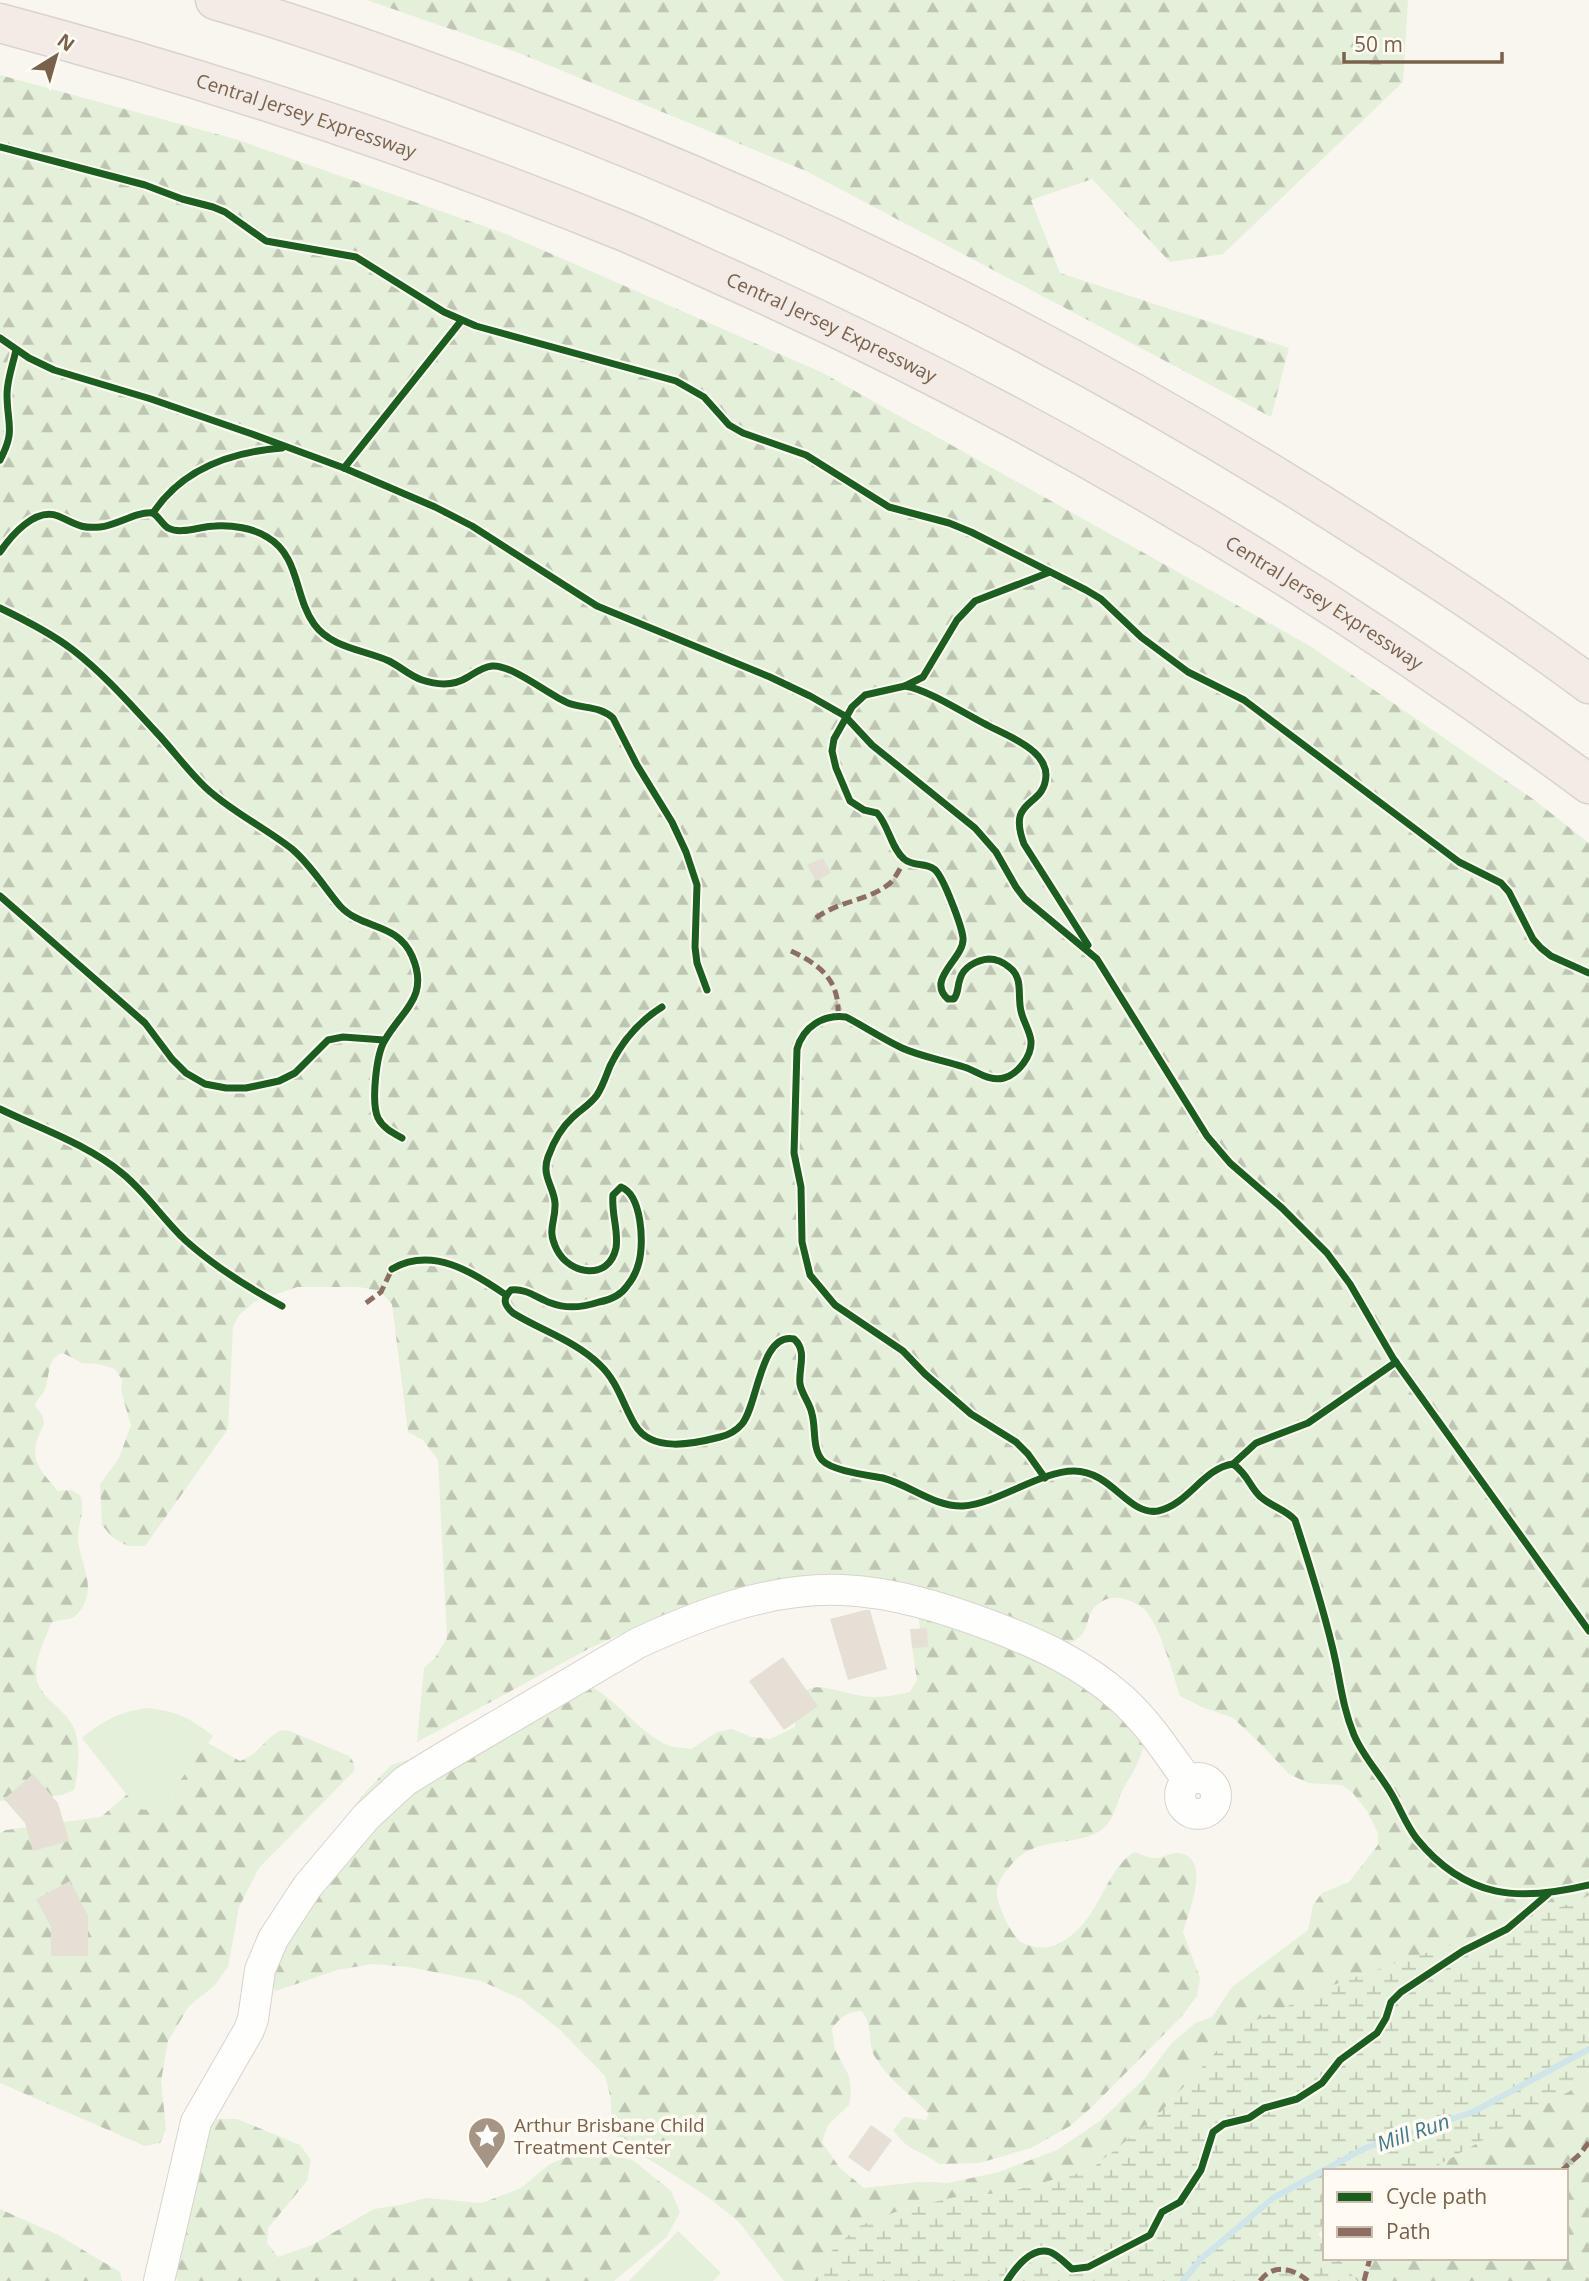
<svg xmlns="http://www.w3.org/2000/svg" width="1589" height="2281" font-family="'Open Sans',sans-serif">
<defs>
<pattern id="forest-firs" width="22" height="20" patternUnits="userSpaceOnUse" patternTransform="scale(1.75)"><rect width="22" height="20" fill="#e4f0da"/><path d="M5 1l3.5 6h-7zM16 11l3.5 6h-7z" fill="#bec6b3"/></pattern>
<pattern id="wetland-marsh" width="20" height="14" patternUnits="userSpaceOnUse" patternTransform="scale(1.75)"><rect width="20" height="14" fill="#e4f0da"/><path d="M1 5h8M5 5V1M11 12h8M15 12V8" fill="none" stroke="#bec6b3"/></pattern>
</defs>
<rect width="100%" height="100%" fill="#f9f6ef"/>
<!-- forest -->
<g fill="url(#forest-firs)">
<polygon points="367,0 1408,0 1403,82 1223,254 1170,262 1092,179 1031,200 1060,273 1289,348 1271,417 806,171 519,53"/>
<path d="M0,75L235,139L506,234L821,372L1310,646L1533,799L1589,843V1895L1583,1899L1341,1982L1237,2029L1158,2115L1090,2170L1009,2192L951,2198L904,2209L859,2226L827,2255L818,2281H784L739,2222L708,2197L628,2146L617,2136L611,2125V2099L605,2076L559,2029L521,1999L481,1981L408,1967L373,1964L337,1970L276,1991L264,1980L332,1838L361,1797L391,1765L462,1744L592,1687C618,1702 636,1728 663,1743C670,1748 682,1747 691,1749L717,1732L732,1729L751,1737L770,1739L795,1727C795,1663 834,1695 871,1697C885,1697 897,1695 910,1692L917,1680L912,1646L920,1629L918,1613L1068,1661L1146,1741C1143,1749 1140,1758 1136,1766C1133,1774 1127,1781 1123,1789C1116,1802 1116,1816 1105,1827C1085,1846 1043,1837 1020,1856C1012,1863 998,1879 997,1891C995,1902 1012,1936 1021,1942C1032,1948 1045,1950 1057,1944C1101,1924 1102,1872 1134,1852C1141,1854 1150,1859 1156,1858C1164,1858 1170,1852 1178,1853C1213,1856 1188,1914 1183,1932L1200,1978L1197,1996L1182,2016L1093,2106L1070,2126L1031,2148L979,2163L939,2164C920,2149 908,2152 893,2130L904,2117L926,2120L929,2114C911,2095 889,2080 875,2057C866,2043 875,2026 861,2011C847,2012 840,2017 832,2029L835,2050L849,2076L851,2093L849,2105L828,2125L822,2142L839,2167L864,2188L918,2182L948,2183L999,2172L1057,2150L1100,2121L1145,2078L1171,2044L1195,2023L1212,2017L1232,1987L1308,1930L1313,1905L1322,1893L1349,1882L1378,1845V1833L1367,1811L1352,1792L1342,1785L1308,1783L1289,1774L1260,1743L1233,1718L1202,1707L1180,1696C1173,1674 1161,1630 1148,1614C1142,1605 1130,1600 1120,1598C1112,1597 1106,1598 1099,1603C1081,1617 1095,1633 1068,1644L924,1595L724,1598L648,1622L590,1648L417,1742L424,1668L435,1658L447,1638L438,1460L423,1440L408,1432L392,1304L380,1291L359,1287H297L254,1302L239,1315L233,1327L228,1429L145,1546H128L113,1538L102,1525L100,1484L119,1458L131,1425L121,1391L122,1380L115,1369L98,1364L82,1363L63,1353C45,1358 51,1378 44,1392C40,1397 37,1398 35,1406L42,1415L44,1424C27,1456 36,1466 58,1491L71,1490L80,1495C86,1512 78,1521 78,1538C79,1562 96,1582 83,1606C81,1610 77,1616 72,1618C66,1620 60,1619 51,1623C46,1639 35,1657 36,1674C36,1694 60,1706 70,1721C82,1738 79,1771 74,1790L62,1795L0,1801Z"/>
<path d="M281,1730L289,1731L349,1756L354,1763V1771L259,1868L239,1907L228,1967L214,1986L189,2006L168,2041L161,2081L166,2129L160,2143L145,2146L0,2083V1833L6,1830L101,1817L184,1745L206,1742L240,1761C257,1756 265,1738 281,1730Z"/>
<polygon points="1589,2080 1589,2281 1357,2281 1338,2258 1566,2258 1566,2171 1428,2171"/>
<polygon points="217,2119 237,2119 300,2145 311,2160 307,2181 268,2228 267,2243 278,2257 312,2245 374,2209 400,2205 426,2198 482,2203 521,2188 550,2164 577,2153 606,2153 634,2161 671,2191 680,2212 666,2238 614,2281 178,2281 161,2259 196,2142"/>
<polygon points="0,2209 58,2235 120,2272 122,2281 0,2281"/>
</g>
<!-- wetland -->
<polygon fill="url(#wetland-marsh)" points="1589,1895 1589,2080 1428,2171 1325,2171 1325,2229 1318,2234 1325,2242 1325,2258 1338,2258 1357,2281 818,2281 827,2255 859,2226 904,2209 951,2198 1009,2192 1090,2170 1158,2115 1237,2029 1341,1982 1583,1899"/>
<!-- garden -->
<g fill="#e4f0da">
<path d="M146,1708C177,1711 188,1717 213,1736L158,1811L138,1809L82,1738C104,1720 117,1713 146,1708Z"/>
<polygon points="678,2231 721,2273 713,2281 629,2281"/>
</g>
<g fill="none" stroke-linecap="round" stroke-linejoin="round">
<!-- stream -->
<polyline stroke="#d0e5ea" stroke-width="6" points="1183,2281 1202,2258 1273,2198 1365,2148 1473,2112 1589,2049"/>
</g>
<!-- building -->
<g fill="#e6dfd6">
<polygon points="823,858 831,873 816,881 807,865"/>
<polygon points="865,1610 870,1610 887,1669 848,1680 830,1619"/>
<polygon points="927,1628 928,1647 912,1648 910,1629"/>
<polygon points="783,1657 818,1706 784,1730 749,1681"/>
<polygon points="33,1774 58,1803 69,1841 33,1851 25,1823 4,1799"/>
<polygon points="70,1881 88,1916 88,1956 51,1956 51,1927 36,1899"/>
<polygon points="871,2125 892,2140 869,2172 848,2157"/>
</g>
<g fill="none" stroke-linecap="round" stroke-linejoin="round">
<defs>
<g id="minor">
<circle cx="1198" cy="1796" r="18"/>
<path d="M159,2281L196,2122L249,2030L253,2019L260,1970L273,1939L307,1887L366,1817L405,1781L444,1757L638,1643C701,1614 771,1587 842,1590C893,1592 944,1608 992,1626C1039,1644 1083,1664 1121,1698C1148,1722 1167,1752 1188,1781"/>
</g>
<g id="highway">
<path d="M215,0C307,27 396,59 486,93C796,207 1093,357 1371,536C1445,583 1519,632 1589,684"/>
<path id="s1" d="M0,23C213,80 421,149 625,232C663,248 701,266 739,283C1040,418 1324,588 1589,784"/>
</g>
</defs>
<!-- minor casing -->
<use href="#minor" stroke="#d9d3cd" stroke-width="32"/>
<!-- highway casing -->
<use href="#highway" stroke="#dad3cb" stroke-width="41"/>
<!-- minor -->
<use href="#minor" stroke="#fefefd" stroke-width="30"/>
<!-- highway -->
<use href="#highway" stroke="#f2ebe6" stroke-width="38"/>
<!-- quiet -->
<g stroke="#8d6e63" stroke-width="5" stroke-dasharray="10 5" stroke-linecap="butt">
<path d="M816,918C838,901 868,901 889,884C896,878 900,868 905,860"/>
<path d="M791,951C821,965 840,981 838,1016"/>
<polyline points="366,1303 381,1292 392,1269 396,1267"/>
<polyline points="1561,2171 1580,2154 1589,2142"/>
<path d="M1260,2281C1273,2263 1293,2268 1308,2281"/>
<polyline points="1364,2281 1370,2258"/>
</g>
<defs>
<g id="cycleway">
<polyline points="0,147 145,185 182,199 213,207 225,212 266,241 356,257 444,312 476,326 676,381 704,397 729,425 743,433 806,455 889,507 949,523 971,532 1086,590 1101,599 1141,637 1188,672 1244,700 1459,862 1501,883 1509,892 1533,939 1541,948 1551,956 1589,973"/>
<polyline points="0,338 29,358 54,370 151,399 252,434 344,468 435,507 472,526 597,606 770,677 810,696 845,716 872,745 975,828 996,852 1016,887 1025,899 1097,959 1207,1136 1230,1163 1282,1208 1327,1253 1350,1284 1393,1358 1589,1631"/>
<path d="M282,448C231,452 182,469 153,513C159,517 162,524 168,528C181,535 201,526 215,526C232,525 253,528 267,537C300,556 294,596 314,624C331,648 365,650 389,661C401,667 410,676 422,680C437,685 454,686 468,677C476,672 483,667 492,666C511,664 549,695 568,703C584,709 600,706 613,718L637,765L672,822L686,852L697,885L695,947L697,963L707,990"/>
<path d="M0,460C16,430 7,425 7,394C7,380 13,364 16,350"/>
<polyline points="344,468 461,321"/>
<path d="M0,552C11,536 35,507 58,516C75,523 79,529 100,527C118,525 136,511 153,513"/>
<path d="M0,608C25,620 51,633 73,650C104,674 130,704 156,732C173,750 188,771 206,788C232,812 264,827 292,849C311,865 324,887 340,906C362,930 397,922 412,956C430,997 402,1010 385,1040C376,1054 371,1103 378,1118C383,1128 393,1133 402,1138"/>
<path d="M905,686C929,690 965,714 987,725C1002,733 1021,740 1034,752C1040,757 1046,766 1046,775C1045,809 1006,796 1024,844L1088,945"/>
<polyline points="0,896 145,1023 172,1059 186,1073 205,1084 226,1088 246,1088 279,1081 295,1073 328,1040 343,1037 384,1040"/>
<path d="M662,1007C638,1022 622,1041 610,1066C606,1076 603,1086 597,1095C590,1105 581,1109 573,1117C562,1127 553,1143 548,1157C541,1176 554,1187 555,1203C556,1223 546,1228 557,1250C570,1275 609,1281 616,1248C619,1232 611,1213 613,1195L621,1187C642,1195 644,1243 639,1262C637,1270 633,1279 627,1286C621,1295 610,1300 599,1302C584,1307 566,1309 551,1303C537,1298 526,1288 511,1290C502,1299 504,1305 513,1313C542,1331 576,1341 600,1365C618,1382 623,1405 635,1425C652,1453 693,1444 720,1437C729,1435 736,1431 742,1424C758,1405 760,1332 794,1339C808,1351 798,1369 800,1384C802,1395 810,1403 812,1414C816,1428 812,1448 822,1460C832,1471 867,1475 883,1478C910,1485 934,1507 963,1506C997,1504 1040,1471 1074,1471C1112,1471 1128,1516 1158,1511C1188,1505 1203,1468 1233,1464C1249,1475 1251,1490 1262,1498C1273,1507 1286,1510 1295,1520C1310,1566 1326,1616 1336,1663C1341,1688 1344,1711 1354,1735C1363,1756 1379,1773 1391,1793C1400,1808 1406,1825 1417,1839C1466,1899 1519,1902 1589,1885"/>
<path d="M0,1109C41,1129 87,1144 123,1174C146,1193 163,1219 185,1240C215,1267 247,1287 282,1306"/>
<path d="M392,1269C432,1246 473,1272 506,1295"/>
<polyline points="1233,1464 1256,1443 1308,1423 1396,1362"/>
<path d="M1045,1478L1028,1454L1016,1442L971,1414L925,1374L903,1351L835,1305L810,1275L802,1242L801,1187L794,1153L797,1049C803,1027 823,1014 846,1017C865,1027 883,1039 902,1048C922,1057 943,1060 964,1067C977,1071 989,1082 1004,1078C1018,1074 1032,1056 1031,1041C1030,1031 1023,1021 1021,1011C1017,995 1024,978 1009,967C1003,962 996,959 989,959C977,960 963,967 960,979C957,987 959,992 954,999H948C925,979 965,958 963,938C962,927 943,875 934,869C925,862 913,867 904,859C891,848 889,826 877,813L864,810L850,801L836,768L832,751L834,739L852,707L865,695L905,686L923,677L957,620L975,601L1050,572"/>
<path d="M1007,2281C1015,2268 1032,2246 1050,2252C1058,2255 1066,2264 1072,2269L1088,2267L1150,2235L1162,2212L1180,2202L1201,2170L1213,2132L1224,2124L1249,2118L1264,2108L1297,2099L1322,2083L1340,2060L1377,2033L1386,2018L1391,2002L1401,1992L1463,1951L1507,1929L1548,1894"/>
</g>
</defs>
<!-- cycleway casing -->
<use href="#cycleway" stroke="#fffbf2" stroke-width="11"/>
<!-- cycleway -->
<use href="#cycleway" stroke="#1b5e20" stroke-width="7"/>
</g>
<!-- icons -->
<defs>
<symbol id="sight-pin" viewBox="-11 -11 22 30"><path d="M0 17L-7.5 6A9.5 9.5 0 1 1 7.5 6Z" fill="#a69585" stroke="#fffbf2"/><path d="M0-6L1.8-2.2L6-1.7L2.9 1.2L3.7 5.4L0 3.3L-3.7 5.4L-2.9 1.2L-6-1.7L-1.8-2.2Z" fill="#fff"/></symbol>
</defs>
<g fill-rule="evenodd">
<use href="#sight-pin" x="465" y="2114" width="44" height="60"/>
</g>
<g text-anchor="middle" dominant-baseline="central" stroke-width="7" stroke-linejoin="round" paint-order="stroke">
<!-- street labels -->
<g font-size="19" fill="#7a614c" stroke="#fffbf2">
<text stroke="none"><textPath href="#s1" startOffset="320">Central Jersey Expressway</textPath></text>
<text stroke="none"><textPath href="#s1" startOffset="887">Central Jersey Expressway</textPath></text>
<text stroke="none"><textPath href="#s1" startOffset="1452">Central Jersey Expressway</textPath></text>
</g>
<!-- poi labels -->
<g font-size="19" fill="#7a614c" stroke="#fffbf2" text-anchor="start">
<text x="514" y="2125">Arthur Brisbane Child<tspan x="514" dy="22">Treatment Center</tspan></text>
</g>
<!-- water labels -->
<g font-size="21" font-style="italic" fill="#447a8e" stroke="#fffbf2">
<text transform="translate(1413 2132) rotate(-19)">Mill Run</text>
</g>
</g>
<!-- legend -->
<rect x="1323" y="2169" width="245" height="91" fill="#fffbf2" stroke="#cabdb0" stroke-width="2"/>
<rect x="1337" y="2192" width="35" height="10" fill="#1b5e20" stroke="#cabdb0" stroke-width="2"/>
<text x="1386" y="2204" font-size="21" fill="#7a614c">Cycle path</text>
<rect x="1337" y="2227" width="35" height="10" fill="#8d6e63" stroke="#cabdb0" stroke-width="2"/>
<text x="1386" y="2239" font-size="21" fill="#7a614c">Path</text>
<!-- north arrow -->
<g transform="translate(56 56) rotate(37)" stroke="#fffbf2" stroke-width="5" paint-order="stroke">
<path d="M0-5L12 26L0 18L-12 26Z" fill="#7a614c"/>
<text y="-10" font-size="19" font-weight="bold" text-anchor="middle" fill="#7a614c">N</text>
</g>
<!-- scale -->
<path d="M1344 52v10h158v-10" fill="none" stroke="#7a614c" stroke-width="3.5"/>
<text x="1354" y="52" font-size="21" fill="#7a614c" stroke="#fffbf2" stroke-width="5" paint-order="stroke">50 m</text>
</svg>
